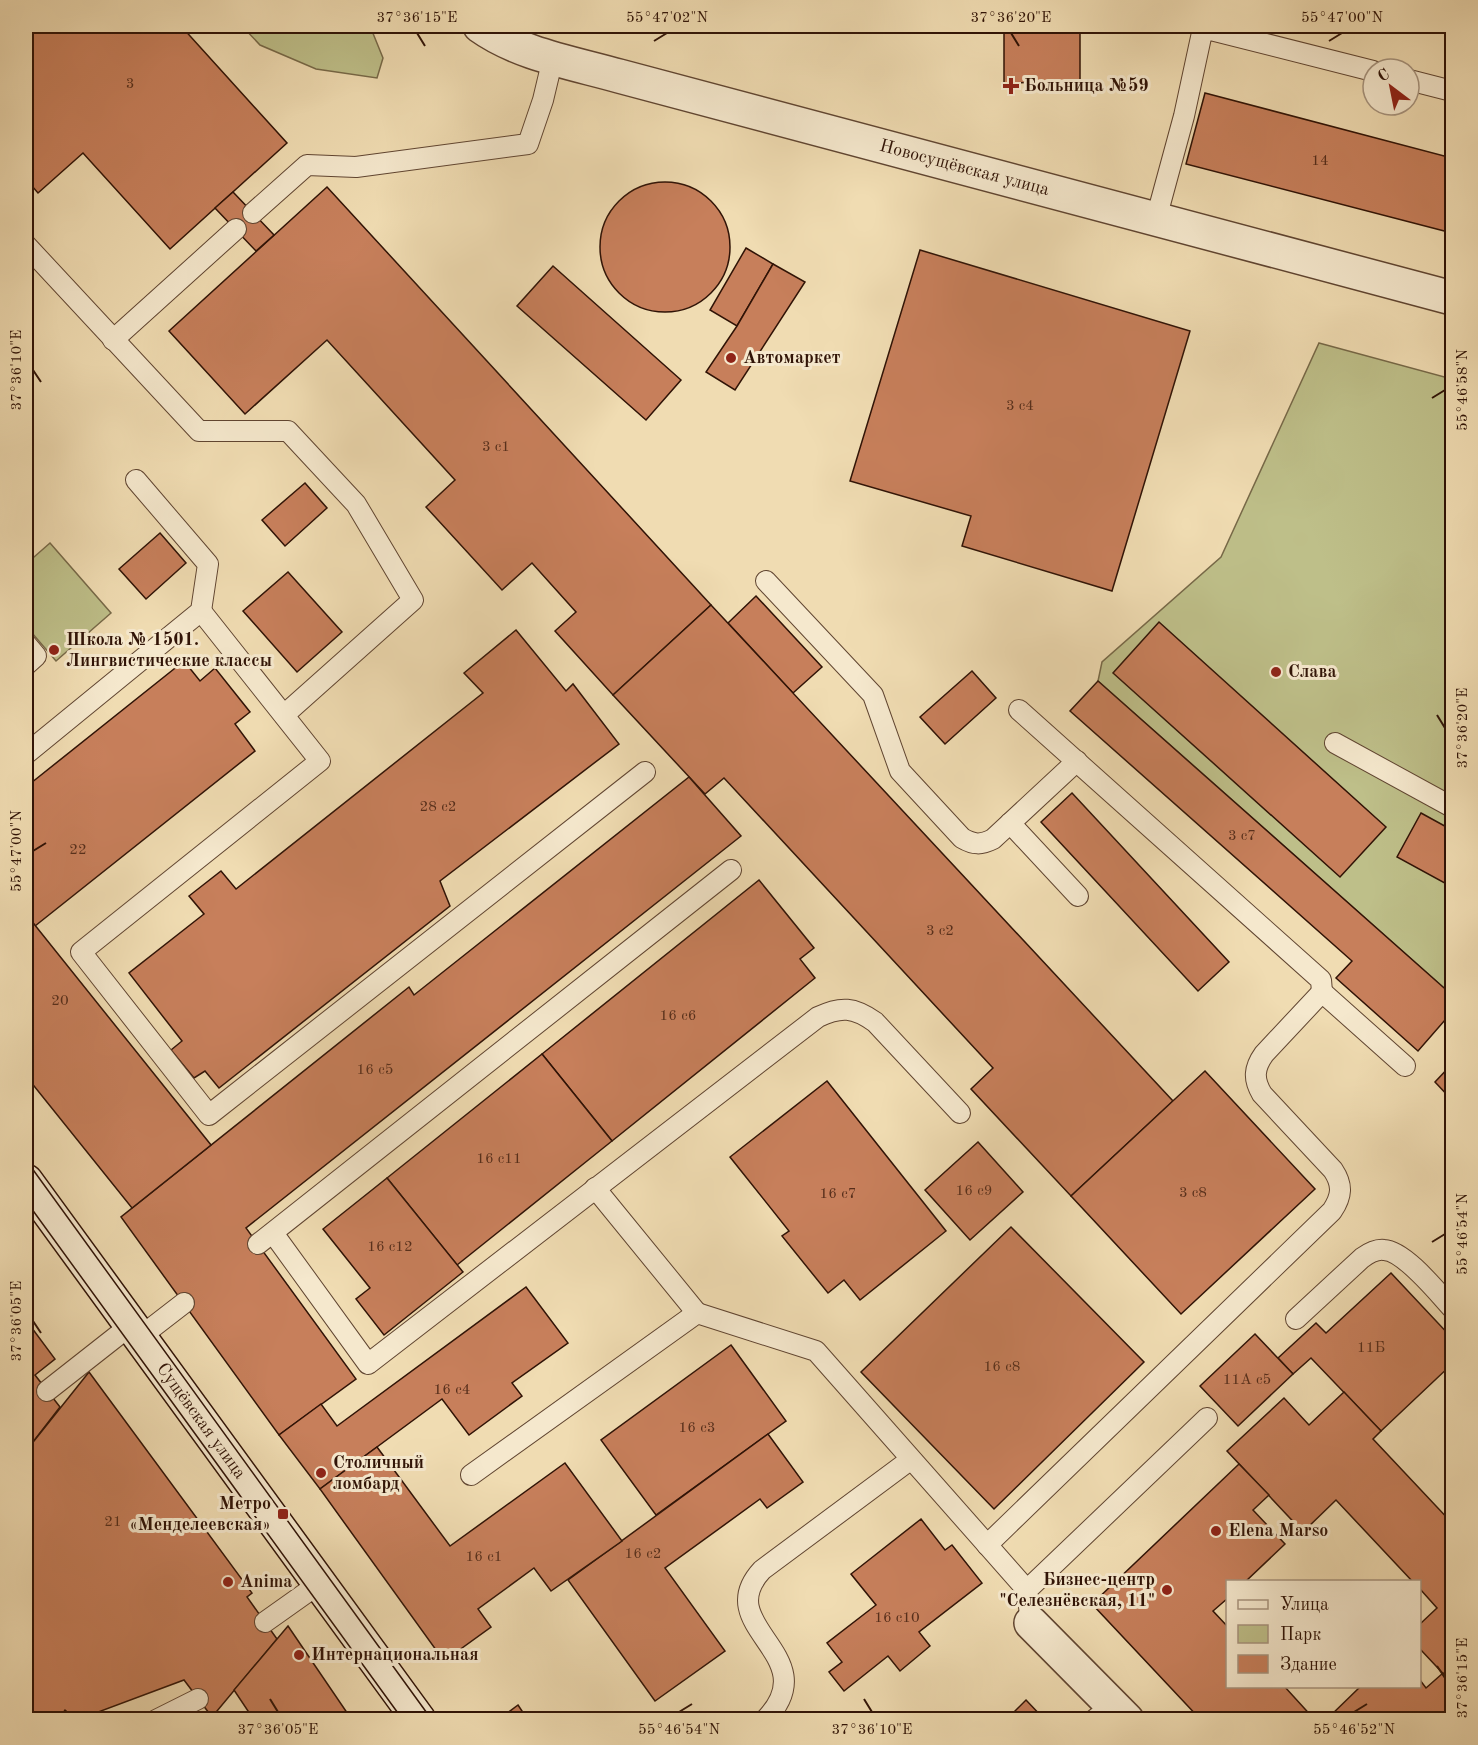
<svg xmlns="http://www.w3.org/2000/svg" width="1478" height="1745" font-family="'Old Standard TT',serif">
<rect width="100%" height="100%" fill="#f0dcb2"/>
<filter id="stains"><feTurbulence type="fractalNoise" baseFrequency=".00333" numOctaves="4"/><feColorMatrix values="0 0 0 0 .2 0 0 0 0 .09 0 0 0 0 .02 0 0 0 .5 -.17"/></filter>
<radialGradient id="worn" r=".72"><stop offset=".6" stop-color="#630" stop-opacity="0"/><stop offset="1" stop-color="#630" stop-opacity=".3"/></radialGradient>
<!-- green -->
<g fill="#bebf89" stroke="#776948" stroke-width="1.5">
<polygon points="242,26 370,26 383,58 377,78 316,69 260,45"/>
<polygon points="1319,343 1452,379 1452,995 1098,681 1102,662 1221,557"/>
<polygon points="50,543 111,613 56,661 26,626 26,564"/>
</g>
<!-- building -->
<g fill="#c77f5b" stroke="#301306" stroke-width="1.5">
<polygon points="26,26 181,26 287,143 170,249 83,153 38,193 26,179"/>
<polygon points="715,26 737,26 736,31"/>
<polygon points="1004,26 1080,26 1080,82 1004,83"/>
<polygon points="1205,93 1452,158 1452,233 1186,164"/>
<circle cx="665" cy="247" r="65"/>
<polygon points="327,187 711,605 613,695 555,631 576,612 532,563 502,590 426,507 455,480 327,340 245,414 169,331"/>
<polygon points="233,192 274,235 256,251 215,208"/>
<polygon points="746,248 773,264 737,326 710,310"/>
<polygon points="920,250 1190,331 1112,591 962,546 971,516 850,481"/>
<polygon points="773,264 805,282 735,390 706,372 737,326"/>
<polygon points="553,266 681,380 646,420 517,306"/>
<polygon points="305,483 327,508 285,546 262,520"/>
<polygon points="160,533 186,563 146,599 119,569"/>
<polygon points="288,572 342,632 297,672 243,611"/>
<polygon points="756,596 822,667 793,693 728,623"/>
<polygon points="711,605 1173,1101 1071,1196 971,1089 993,1068 724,778 705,794 613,695"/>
<polygon points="1159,622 1386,827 1340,877 1113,673"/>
<polygon points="516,630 566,691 573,684 619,744 440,881 450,906 219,1088 205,1071 194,1078 171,1050 182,1041 129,973 204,914 189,896 221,871 236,889 483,693 464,673"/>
<polygon points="184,661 200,681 215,668 250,712 235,724 255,751 35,926 26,914 26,787"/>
<polygon points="972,671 996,698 945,744 920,717"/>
<polygon points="1098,681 1452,995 1452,1012 1418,1051 1336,978 1352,961 1070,711"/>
<polygon points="689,777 741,836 246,1228 356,1379 279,1435 121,1217 409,987 414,995"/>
<polygon points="1072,793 1229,962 1198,991 1041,822"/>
<polygon points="1421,813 1452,830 1452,887 1397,857"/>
<polygon points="759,880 814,948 800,959 815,978 612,1141 542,1054"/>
<polygon points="26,914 211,1145 132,1208 26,1076"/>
<polygon points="542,1054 612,1141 457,1265 387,1178"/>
<polygon points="1452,1064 1452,1100 1435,1082"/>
<polygon points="1205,1071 1315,1189 1181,1314 1071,1196"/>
<polygon points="827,1081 946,1231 860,1300 844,1280 828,1293 782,1236 789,1231 730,1157"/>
<polygon points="978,1142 1023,1192 970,1240 925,1190"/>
<polygon points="387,1178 463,1272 384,1335 356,1299 370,1288 323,1229"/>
<polygon points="1011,1227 1144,1362 994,1509 861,1372"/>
<polygon points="1391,1273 1452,1338 1452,1364 1381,1431 1311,1358 1293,1374 1278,1358 1316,1323 1326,1333"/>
<polygon points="526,1287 568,1343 512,1383 522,1396 469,1435 442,1399 320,1489 279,1435 321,1404 337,1426"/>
<polygon points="26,1320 55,1359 35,1375 60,1407 26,1451"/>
<polygon points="1255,1334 1293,1374 1238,1426 1200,1386"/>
<polygon points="731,1345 786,1421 656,1515 601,1440"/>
<polygon points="89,1372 252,1593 247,1597 277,1639 212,1717 184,1680 77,1720 65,1710 58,1720 26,1720 26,1451"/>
<polygon points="1344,1392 1381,1431 1373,1439 1452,1523 1452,1683 1420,1649 1420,1624 1437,1608 1420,1589 1420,1582 1413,1582 1336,1500 1303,1532 1227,1451 1284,1398 1309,1425"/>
<polygon points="768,1434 803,1482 767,1508 760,1499 665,1568 725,1651 655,1701 568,1580"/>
<polygon points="377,1447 450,1546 565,1463 622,1541 551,1591 534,1568 478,1609 491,1627 444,1661 320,1489"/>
<polygon points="1239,1464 1269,1495 1253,1510 1285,1544 1245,1582 1228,1582 1228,1598 1213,1611 1228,1627 1228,1686 1284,1686 1315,1720 1201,1720 1092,1604"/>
<polygon points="921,1519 945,1550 952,1545 982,1583 919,1632 930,1646 900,1671 888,1656 844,1691 829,1672 842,1662 827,1643 876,1605 851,1574"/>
<polygon points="288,1626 352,1720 254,1720 234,1690"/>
<polygon points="1443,1673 1452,1683 1452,1720 1326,1720 1361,1686 1420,1686 1420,1680 1426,1688"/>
<polygon points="1026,1700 1045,1720 1006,1720"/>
<polygon points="518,1705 528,1720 498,1720"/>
<polygon points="248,1712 254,1720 242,1720"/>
<polygon points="884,1712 889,1720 874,1720"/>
</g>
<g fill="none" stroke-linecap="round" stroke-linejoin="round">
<defs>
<g id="lane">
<polyline points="1409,80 1452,91"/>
<polyline points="253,213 307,165 356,167 528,144 543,100 553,58"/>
<polyline points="1156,219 1184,116 1203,28 1373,71"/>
<polyline points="26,245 199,431 288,431 356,504 413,600 284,715"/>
<polyline points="113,340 236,229"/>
<path d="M766,581L873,695L900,771L962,838C974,845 981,845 993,839L1077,761"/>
<polyline points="201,611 320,761 81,952 209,1115 645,772"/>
<polyline points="26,644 36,656 26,665"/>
<polyline points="1019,710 1321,980 1322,992"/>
<polyline points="1335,743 1452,807"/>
<polyline points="26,754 201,611 208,564 136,480"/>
<polyline points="1010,823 1078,896"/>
<polyline points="595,1188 697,1313"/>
<path d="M273,1233L368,1364L818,1017C841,1006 854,1007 875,1022L960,1113"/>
<polyline points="258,1244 731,870"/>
<path d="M1296,1319L1362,1258C1369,1253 1376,1249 1384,1250C1405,1251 1438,1293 1452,1308"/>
<polyline points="140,1337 184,1303"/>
<polyline points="47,1391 131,1325"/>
<polyline points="471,1475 697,1313 816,1351 1027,1590"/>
<path d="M987,1545L1332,1211C1342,1196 1343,1185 1333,1170L1262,1094C1253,1079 1254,1068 1264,1054L1322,992L1405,1066"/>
<polyline points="265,1622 320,1583"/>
<polyline points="1031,1623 1027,1590 1207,1418"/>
<polyline points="156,1720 198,1699"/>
<path d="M765,1720C828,1655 709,1627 762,1570L910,1460"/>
<polyline points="1094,1720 1113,1705"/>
</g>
<g id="street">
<path id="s1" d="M480,26C519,54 573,63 619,76L1452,298"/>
<polyline points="1031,1623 1127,1720"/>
</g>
<g id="secondary">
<path id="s2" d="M26,1181L419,1720"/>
</g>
</defs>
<!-- lane casing -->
<use href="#lane" stroke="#604531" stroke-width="22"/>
<!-- street casing -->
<use href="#street" stroke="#604531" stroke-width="36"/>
<!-- secondary casing -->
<use href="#secondary" stroke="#301306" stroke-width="36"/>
<!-- lane -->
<use href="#lane" stroke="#f5e8cd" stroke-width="20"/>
<!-- street -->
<use href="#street" stroke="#f5e8cd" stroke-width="33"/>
<!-- secondary -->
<use href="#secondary" stroke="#f5e8cd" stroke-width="33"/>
<!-- tram -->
<g stroke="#301306" stroke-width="1.5">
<polyline points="26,1160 432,1720"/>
<polyline points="26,1201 403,1720"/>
</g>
</g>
<!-- ticks -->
<path fill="none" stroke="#301306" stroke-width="2" d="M417,33L425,46M1011,33L1019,46M654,41L667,33M1329,41L1342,33M33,370L41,382M1432,398L1445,390M1437,715L1445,728M33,851L46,843M1432,1242L1445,1234M33,1321L41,1333M1437,1666L1445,1678M270,1699L278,1712M864,1699L872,1712M679,1712L692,1704M1354,1712L1367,1704"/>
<!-- markers -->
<g fill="#8f2418" stroke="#f5e8cd" stroke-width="2">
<path d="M1008 77h6v6h6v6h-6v6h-6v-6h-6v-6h6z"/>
<circle cx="731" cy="358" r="6"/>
<circle cx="54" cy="650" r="6"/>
<circle cx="1276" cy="672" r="6"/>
<circle cx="321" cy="1473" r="6"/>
<rect x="277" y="1508" width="12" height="12" rx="3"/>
<circle cx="1216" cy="1531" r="6"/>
<circle cx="228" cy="1582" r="6"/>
<circle cx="1167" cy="1590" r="6"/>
<circle cx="299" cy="1655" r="6"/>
</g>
<g text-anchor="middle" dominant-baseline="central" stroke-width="6" stroke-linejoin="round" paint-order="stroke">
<!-- number labels -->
<g font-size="15" fill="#562e1b">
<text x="130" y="84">3</text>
<text x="1320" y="161">14</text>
<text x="1020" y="406">3 с4</text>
<text x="496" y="447">3 с1</text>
<text x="438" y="807">28 с2</text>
<text x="1242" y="836">3 с7</text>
<text x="78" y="850">22</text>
<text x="940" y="931">3 с2</text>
<text x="60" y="1001">20</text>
<text x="678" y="1016">16 с6</text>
<text x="375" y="1070">16 с5</text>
<text x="499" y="1159">16 с11</text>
<text x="974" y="1191">16 с9</text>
<text x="1193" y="1193">3 с8</text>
<text x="838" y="1194">16 с7</text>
<text x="390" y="1247">16 с12</text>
<text x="1371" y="1348">11Б</text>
<text x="1002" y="1367">16 с8</text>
<text x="1247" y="1380">11А с5</text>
<text x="452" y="1390">16 с4</text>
<text x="697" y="1428">16 с3</text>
<text x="113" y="1522">21</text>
<text x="643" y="1554">16 с2</text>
<text x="484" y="1557">16 с1</text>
<text x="897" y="1618">16 с10</text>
</g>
<!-- poi labels -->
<g font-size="18" font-weight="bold" fill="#301306" stroke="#f5e8cd" text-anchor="start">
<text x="1024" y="86">Больница №59</text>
<text x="743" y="358">Автомаркет</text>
<text x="66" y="640">Школа № 1501.<tspan x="66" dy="21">Лингвистические классы</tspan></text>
<text x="1288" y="672">Слава</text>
<text x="333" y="1463">Столичный<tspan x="333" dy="21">ломбард</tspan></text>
<text x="271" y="1504" text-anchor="end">Метро<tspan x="271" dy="21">«Менделеевская»</tspan></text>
<text x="1228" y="1531">Elena Marso</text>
<text x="1155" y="1580" text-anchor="end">Бизнес-центр<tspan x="1155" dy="21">"Селезнёвская, 11"</tspan></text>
<text x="240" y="1582">Anima</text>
<text x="311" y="1655">Интернациональная</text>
</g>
<!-- street labels -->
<g font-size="18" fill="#301306" stroke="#f5e8cd">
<text stroke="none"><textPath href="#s1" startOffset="506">Новосущёвская улица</textPath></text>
<text stroke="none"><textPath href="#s2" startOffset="297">Сущёвская улица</textPath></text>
</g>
</g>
<!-- margin -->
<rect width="1478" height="1745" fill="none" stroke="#f0dcb2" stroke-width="66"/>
<!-- legend -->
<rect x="1226" y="1580" width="195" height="108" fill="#f5e8cd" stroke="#a6937d" stroke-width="1.5"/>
<rect x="1238" y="1600" width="30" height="9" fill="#f5e8cd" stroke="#a6937d" stroke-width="1.5"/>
<text x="1280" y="1610" font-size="18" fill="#301306">Улица</text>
<rect x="1238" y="1625" width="30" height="18" fill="#bebf89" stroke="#a6937d" stroke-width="1.5"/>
<text x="1280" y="1640" font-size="18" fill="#301306">Парк</text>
<rect x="1238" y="1655" width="30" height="18" fill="#c77f5b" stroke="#a6937d" stroke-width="1.5"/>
<text x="1280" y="1670" font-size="18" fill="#301306">Здание</text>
<!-- north arrow -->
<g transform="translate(1391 87) rotate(328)"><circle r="28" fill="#f5e8cd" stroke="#a6937d" stroke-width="1.5"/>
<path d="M0-4.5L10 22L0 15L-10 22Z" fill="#8f2418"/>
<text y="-9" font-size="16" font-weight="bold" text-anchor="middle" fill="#301306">С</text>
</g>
<rect x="33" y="33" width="1412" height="1679" fill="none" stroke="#301306" stroke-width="2"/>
<g font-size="15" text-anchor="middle" fill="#301306">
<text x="417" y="22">37°36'15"E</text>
<text x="667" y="22">55°47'02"N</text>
<text x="1011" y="22">37°36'20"E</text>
<text x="1342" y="22">55°47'00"N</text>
<text transform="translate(16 370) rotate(-90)" y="5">37°36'10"E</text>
<text transform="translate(1462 390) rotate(-90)" y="5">55°46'58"N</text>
<text transform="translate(1462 728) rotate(-90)" y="5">37°36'20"E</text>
<text transform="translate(16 851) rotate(-90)" y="5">55°47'00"N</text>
<text transform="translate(1462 1234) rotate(-90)" y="5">55°46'54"N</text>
<text transform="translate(16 1321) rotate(-90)" y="5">37°36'05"E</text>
<text transform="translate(1462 1678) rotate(-90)" y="5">37°36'15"E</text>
<text x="278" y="1734">37°36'05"E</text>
<text x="679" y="1734">55°46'54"N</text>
<text x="872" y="1734">37°36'10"E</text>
<text x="1354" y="1734">55°46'52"N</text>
</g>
<rect width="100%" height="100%" filter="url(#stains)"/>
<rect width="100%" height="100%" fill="url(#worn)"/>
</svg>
